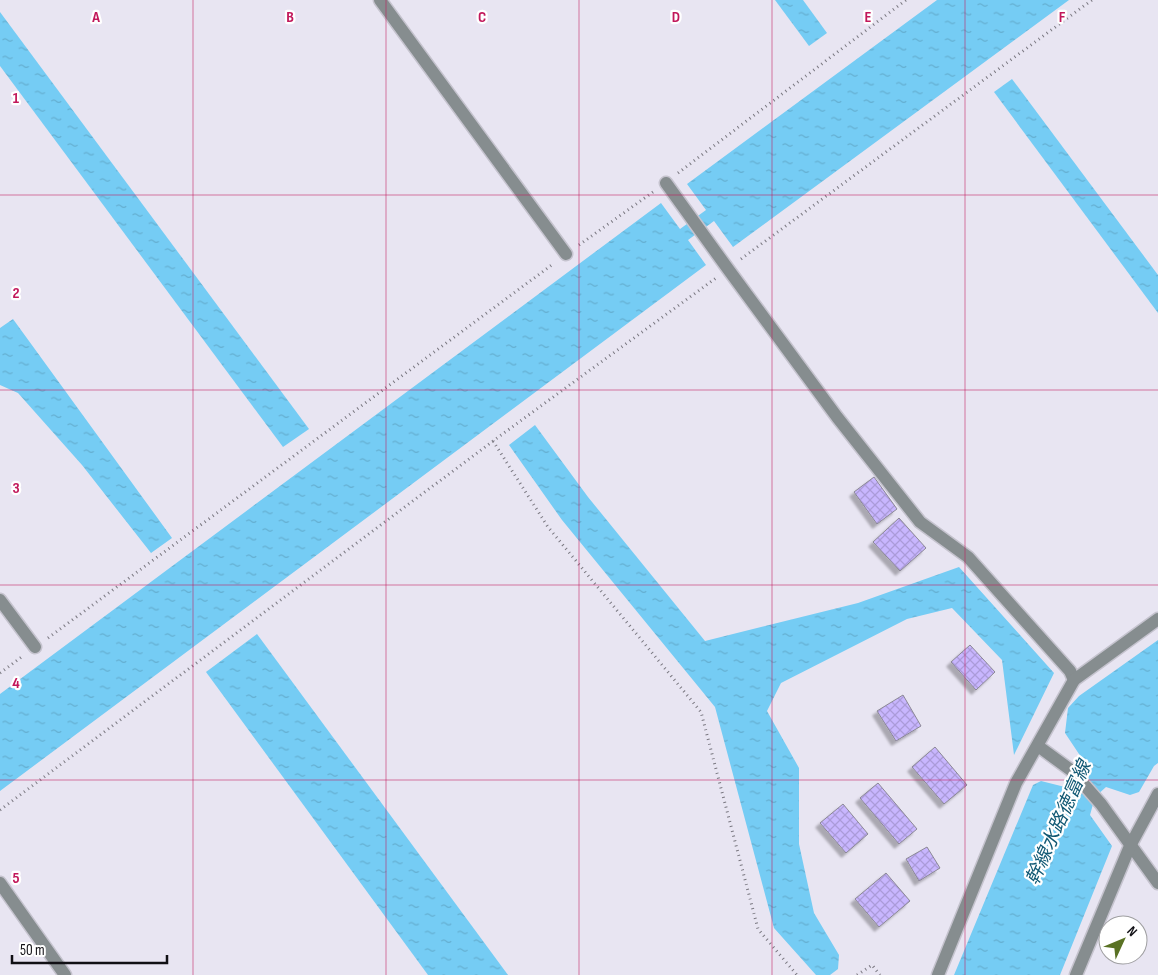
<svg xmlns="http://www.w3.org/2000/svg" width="1158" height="975" font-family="'Sofia Sans Condensed','Noto Sans JP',sans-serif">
<defs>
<pattern id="water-ripples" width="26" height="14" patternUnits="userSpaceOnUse" patternTransform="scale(1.25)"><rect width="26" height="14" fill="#75ccf4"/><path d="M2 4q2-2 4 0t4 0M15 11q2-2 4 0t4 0" fill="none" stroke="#64aed0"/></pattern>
<pattern id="building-cross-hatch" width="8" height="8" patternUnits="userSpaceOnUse" patternTransform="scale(1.25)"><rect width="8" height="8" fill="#c8b6fe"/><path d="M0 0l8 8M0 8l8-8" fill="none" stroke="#ab9bd9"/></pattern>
<filter id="shadow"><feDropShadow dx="-4.5" dy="4.5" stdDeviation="1" flood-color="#0004"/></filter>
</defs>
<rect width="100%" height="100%" fill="#e8e5f2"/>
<!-- water -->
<g fill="url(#water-ripples)">
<polygon points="775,0 803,0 827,33 809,46"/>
<polygon points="937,0 1069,0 733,247 714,221 688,240 706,265 0,791 0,694 661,203 680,229 706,210 687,184"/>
<polygon points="0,12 309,429 283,447 0,66"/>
<polygon points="1012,79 1158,275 1158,313 994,92"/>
<polygon points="13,319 172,538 151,553 82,465 18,393 0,385 0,328"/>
<polygon points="535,425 588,497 705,641 858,603 959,567 1054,673 1014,755 1002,660 952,608 907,619 781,683 767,711 799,768 799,844 814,913 839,955 838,969 830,975 816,975 774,928 715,707 562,520 509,445"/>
<polygon points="257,634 508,975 428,975 206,672"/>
<polygon points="1158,640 1158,763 1154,766 1139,792 1130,795 1106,787 1095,797 1090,815 1112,846 1060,975 954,975 1033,785 1041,781 1065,787 1078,775 1081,757 1065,733 1068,708 1079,696"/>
</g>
<!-- building -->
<g fill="url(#building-cross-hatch)" stroke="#8b8895" filter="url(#shadow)">
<polygon points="874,477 897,509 877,524 854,492"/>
<polygon points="899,518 926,548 900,571 873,542"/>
<polygon points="970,645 995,672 976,690 951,662"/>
<polygon points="903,695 921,726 896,741 877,711"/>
<polygon points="935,747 967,785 944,804 912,767"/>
<polygon points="878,783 917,829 899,844 860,798"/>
<polygon points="843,804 868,834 846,853 820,823"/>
<polygon points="927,847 940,868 919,881 906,859"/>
<polygon points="886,873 910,901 879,927 855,899"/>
</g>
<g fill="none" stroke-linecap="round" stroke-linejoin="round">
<defs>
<g id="minor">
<polyline points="380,0 566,254"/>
<polyline points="666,183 728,269 837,417 920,522 968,557 1070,671 1074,680"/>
<polyline points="0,600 35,647"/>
<polyline points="1038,746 1072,771 1101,804 1158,883"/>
<polyline points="0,883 65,975"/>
<polyline points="938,975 1016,783 1074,680 1158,619"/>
<polyline points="1076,975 1130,846 1158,794"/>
</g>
</defs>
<!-- minor casing -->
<use href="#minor" stroke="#c5c3ce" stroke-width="15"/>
<!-- path -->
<g stroke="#7a7881" stroke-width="3" stroke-dasharray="1 4" stroke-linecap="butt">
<polyline points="678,173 906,0"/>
<polyline points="579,245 653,192"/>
<polyline points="741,259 1092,0"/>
<polyline points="493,441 548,527 701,712 758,929 797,975"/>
<polyline points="48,638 553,264"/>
<polyline points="0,673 23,656"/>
<polyline points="0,810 493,441 716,278"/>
<polyline points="857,975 872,965 880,975"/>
</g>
<!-- minor -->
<use href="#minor" stroke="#868d8f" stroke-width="12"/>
</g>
<!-- grid -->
<path fill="none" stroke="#c2185b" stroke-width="1" stroke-opacity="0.55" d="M193,0V975M386,0V975M579,0V975M772,0V975M965,0V975M0,195H1158M0,390H1158M0,585H1158M0,780H1158"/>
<g text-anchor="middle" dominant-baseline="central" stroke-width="4.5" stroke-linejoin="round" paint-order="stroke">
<!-- water labels -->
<g font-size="19" font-style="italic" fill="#115873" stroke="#fff">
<text transform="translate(1059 823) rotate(-66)">幹線水路徳富線</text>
</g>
</g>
<g font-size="16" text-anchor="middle" font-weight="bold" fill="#c2185b" stroke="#fff" stroke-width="4.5" stroke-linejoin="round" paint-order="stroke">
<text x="96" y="22">A</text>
<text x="290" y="22">B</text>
<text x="482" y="22">C</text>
<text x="676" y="22">D</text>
<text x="868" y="22">E</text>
<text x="1062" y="22">F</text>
<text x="16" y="103">1</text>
<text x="16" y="298">2</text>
<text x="16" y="493">3</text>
<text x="16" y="688">4</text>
<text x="16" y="883">5</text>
</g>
<!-- north arrow -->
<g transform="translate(1123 940) rotate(46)"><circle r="24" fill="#ffffff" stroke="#9f9fa1"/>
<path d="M0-4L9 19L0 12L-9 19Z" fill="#5a7224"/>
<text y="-8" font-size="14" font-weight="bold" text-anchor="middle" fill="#100f14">N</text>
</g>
<!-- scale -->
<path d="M12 955v8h155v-8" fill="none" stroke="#100f14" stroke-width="2.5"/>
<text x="20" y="955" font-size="15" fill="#100f14" stroke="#ffffff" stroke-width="4" paint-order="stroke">50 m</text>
</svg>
